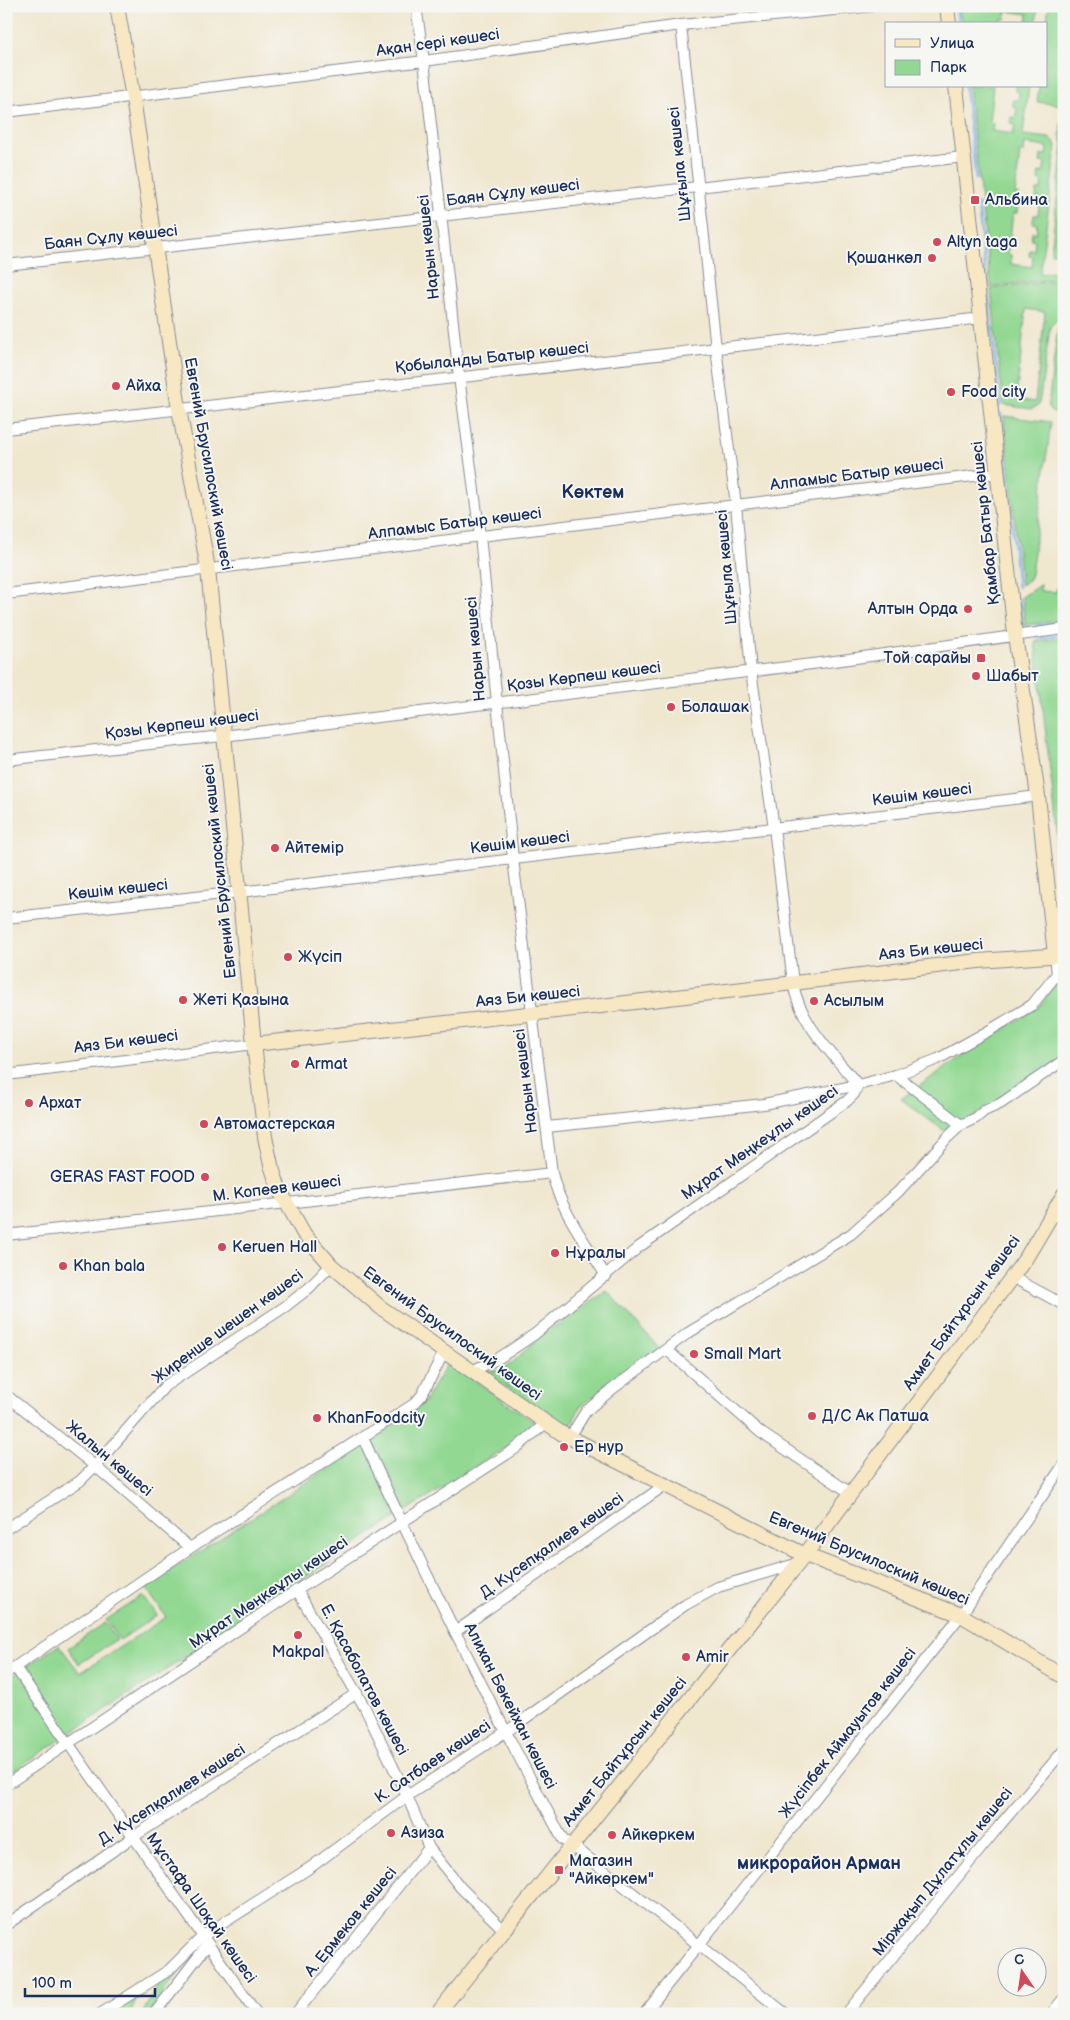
<svg xmlns="http://www.w3.org/2000/svg" width="1070" height="2020" font-family="'Balsamiq Sans',sans-serif">
<rect width="100%" height="100%" fill="#f6f6f2"/>
<filter id="ink" filterUnits="userSpaceOnUse"><feTurbulence type="fractalNoise" baseFrequency=".02" numOctaves="2"/><feDisplacementMap in="SourceGraphic" scale="10" xChannelSelector="R" yChannelSelector="G"/><feConvolveMatrix kernelMatrix="1 2 1 2 8 2 1 2 1" color-interpolation-filters="sRGB"/></filter>
<filter id="wash" filterUnits="userSpaceOnUse"><feTurbulence type="fractalNoise" baseFrequency=".0096" numOctaves="4" result="noise"/><feDisplacementMap in="SourceGraphic" scale="20" xChannelSelector="R" yChannelSelector="G"/><feGaussianBlur stdDeviation="1.12" result="paint"/><feColorMatrix in="noise" values="0 0 0 0 0 0 0 0 0 0 0 0 0 0 0 0 0 1.4 0 .05"/><feComposite in="paint" operator="in"/></filter>
<g filter="url(#wash)">
<rect width="100%" height="100%" fill="#f0e7cf"/>
<!-- green -->
<g fill="#92d892" stroke="#568478" fill-rule="evenodd">
<polygon points="959,6 1038,6 1036,24 1022,24 1027,23 1028,14 1007,11 1005,19 1001,19 1001,24 961,24"/>
<polygon points="1049,6 1064,6 1064,252 1051,253 1063,144 1060,134 1063,105 1037,102 1039,86 1046,86 1046,26"/>
<path d="M968,86H993L989,122L993,123L992,131L1013,134L1015,125L1011,124V117L1015,118L1017,108L1013,107V100H1018L1019,91H1015V86H1029L1023,135L1049,138L1054,141L1056,147L1040,274L1064,270V278L991,287ZM1025,144L1047,147L1046,155H1041L1040,162L1045,163L1043,173L1039,172L1038,180L1042,181L1041,190H1037L1036,198H1040L1038,215H1034L1033,223L1037,224L1036,233L1032,232L1031,239L1035,240L1034,250H1030L1029,256L1033,257L1032,267L1011,264V255L1008,254L1013,213H1017L1019,195L1015,194L1020,152H1024Z"/>
<path d="M1064,280L1061,316L1050,327L1039,405L1032,409L1003,405L991,289ZM1026,309L1045,312L1035,402L1016,399Z"/>
<polygon points="1058,327 1064,327 1064,416 1051,412 1048,406"/>
<polygon points="1004,416 1051,422 1031,574 1029,579 1021,585"/>
<polygon points="1041,584 1040,591 1056,592 1057,586 1064,587 1064,620 1025,625 1022,597"/>
<polygon points="1064,638 1064,890 1035,641"/>
<polygon points="1060,965 1064,967 1064,1060 961,1125 943,1130 901,1099 980,1043 1039,1007 1061,976"/>
<polygon points="607,1291 660,1349 612,1382 580,1407 569,1430 482,1370 499,1371 511,1364 539,1337"/>
<polygon points="448,1362 534,1422 512,1444 398,1516 6,1776 6,1680 59,1645 80,1673 166,1617 145,1587 366,1444 423,1404"/>
<polygon points="143,1596 157,1615 120,1640 106,1620"/>
<polygon points="105,1623 117,1639 79,1664 68,1648"/>
<polygon points="195,1950 148,2014 142,2014 159,1983"/>
<polygon points="139,1994 132,2009 128,2014 110,2014"/>
</g>
<g fill="none" stroke-linecap="round" stroke-linejoin="round">
<!-- stream -->
<g stroke="#7db5ed" stroke-width="2.5">
<polyline points="956,6 958,24"/>
<polyline points="965,86 976,179"/>
<polyline points="978,204 1000,406"/>
<polyline points="1001,414 1018,587"/>
<polyline points="1019,598 1022,628 1026,627"/>
<polyline points="1036,626 1064,623"/>
<polyline points="1038,638 1064,635"/>
</g>
</g>
</g>
<g filter="url(#ink)">
<g fill="none" stroke-linecap="round" stroke-linejoin="round">
<defs>
<g id="street">
<path d="M416,6L424,61L459,377L480,536L513,859L552,1173C560,1210 586,1243 606,1276"/>
<polyline points="6,112 424,61 681,25 874,6"/>
<polyline points="6,265 964,157"/>
<polyline points="6,429 982,318"/>
<polyline points="6,594 998,473"/>
<polyline points="6,760 240,734 820,663 1064,629"/>
<polyline points="6,918 240,892 1038,796"/>
<polyline points="6,1075 254,1044"/>
<polyline points="896,1075 961,1125"/>
<path d="M547,1127L764,1104L858,1085C833,1054 800,1024 793,983L774,828L751,671L736,505L716,348L681,25"/>
<polyline points="6,1235 552,1173"/>
<polyline points="1012,1277 1064,1305"/>
<polyline points="667,1350 760,1432 852,1494"/>
<polyline points="472,1371 499,1358 535,1334 639,1247 847,1101 854,1094 858,1085 896,1075 938,1059 990,1030 1032,1005 1057,974 1055,955"/>
<polyline points="6,1395 95,1466 190,1548"/>
<polyline points="570,1437 586,1411 615,1387 688,1333 851,1234 898,1192 948,1137 961,1125 976,1118 984,1111 1000,1104 1064,1060"/>
<path d="M363,1438C425,1575 492,1708 563,1840L572,1845L786,2014"/>
<polyline points="6,1529 80,1481 95,1466 165,1386 286,1306 309,1288 331,1265"/>
<polyline points="297,1590 365,1708 407,1796 429,1848 461,1888 504,1930"/>
<polyline points="455,1632 665,1485"/>
<polyline points="15,1667 257,2014"/>
<polyline points="6,1673 190,1548 414,1404 422,1395 444,1352"/>
<polyline points="6,1785 285,1598 515,1449 546,1423"/>
<polyline points="6,1925 133,1837 357,1693"/>
<polyline points="100,2014 169,1970 203,1936 311,1867 407,1796 513,1727 685,1605 718,1587 799,1563"/>
<polyline points="154,2014 208,1944"/>
<polyline points="295,2014 429,1848"/>
<polyline points="644,2014 961,1615 1064,1464"/>
<polyline points="846,2014 1000,1825 1064,1750"/>
<polyline points="1051,2014 1064,1998"/>
</g>
<g id="secondary">
<polyline points="117,6 133,98 179,409 208,569 254,1044 265,1137 271,1165 279,1189 304,1234 331,1265 380,1307 561,1433 805,1555 961,1615 1064,1677"/>
<polyline points="947,6 949,24"/>
<polyline points="956,86 1015,635 1038,796 1055,955"/>
<polyline points="254,1044 601,1006 978,961 1063,955"/>
<polyline points="437,2014 805,1555 1012,1277 1026,1258 1064,1194"/>
</g>
</defs>
<!-- street casing -->
<use href="#street" stroke="#868b96" stroke-width="12"/>
<!-- secondary casing -->
<use href="#secondary" stroke="#868b96" stroke-width="16"/>
<!-- street -->
<use href="#street" stroke="#fff" stroke-width="10"/>
<!-- secondary -->
<use href="#secondary" stroke="#f7e8c3" stroke-width="14"/>
</g>
</g>
<!-- markers -->
<g fill="#d1495b" stroke="#f6f6f2" stroke-width="2">
<rect x="970" y="195" width="10" height="10" rx="2.5"/>
<circle cx="937" cy="242" r="5"/>
<circle cx="932" cy="258" r="5"/>
<circle cx="116" cy="386" r="5"/>
<circle cx="951" cy="392" r="5"/>
<circle cx="968" cy="609" r="5"/>
<rect x="976" y="653" width="10" height="10" rx="2.5"/>
<circle cx="976" cy="676" r="5"/>
<circle cx="671" cy="707" r="5"/>
<circle cx="275" cy="848" r="5"/>
<circle cx="288" cy="957" r="5"/>
<circle cx="183" cy="1000" r="5"/>
<circle cx="814" cy="1001" r="5"/>
<circle cx="295" cy="1064" r="5"/>
<circle cx="29" cy="1103" r="5"/>
<circle cx="204" cy="1124" r="5"/>
<circle cx="205" cy="1177" r="5"/>
<circle cx="222" cy="1247" r="5"/>
<circle cx="555" cy="1253" r="5"/>
<circle cx="63" cy="1266" r="5"/>
<circle cx="694" cy="1354" r="5"/>
<circle cx="812" cy="1416" r="5"/>
<circle cx="317" cy="1418" r="5"/>
<circle cx="564" cy="1447" r="5"/>
<circle cx="298" cy="1635" r="5"/>
<circle cx="686" cy="1657" r="5"/>
<circle cx="391" cy="1833" r="5"/>
<circle cx="612" cy="1835" r="5"/>
<rect x="554" y="1865" width="10" height="10" rx="2.5"/>
</g>
<g text-anchor="middle" dominant-baseline="central" stroke-width="4" stroke-linejoin="round" paint-order="stroke">
<!-- street labels -->
<g font-size="16" fill="#1b2f5e" stroke="#f6f6f2">
<text transform="translate(438 43) rotate(-8)">Ақан сері көшесі</text>
<text transform="translate(680 164) rotate(-96)">Шұғыла көшесі</text>
<text transform="translate(513 193) rotate(-7)">Баян Сұлу көшесі</text>
<text transform="translate(111 238) rotate(-6)">Баян Сұлу көшесі</text>
<text transform="translate(429 247) rotate(-96)">Нарын көшесі</text>
<text transform="translate(492 358) rotate(-6)">Қобыланды Батыр көшесі</text>
<text transform="translate(208 464) rotate(80)">Евгений Брусилоский көшесі</text>
<text transform="translate(857 475) rotate(-7)">Алпамыс Батыр көшесі</text>
<text transform="translate(986 523) rotate(-96)">Қамбар Батыр көшесі</text>
<text transform="translate(455 524) rotate(-7)">Алпамыс Батыр көшесі</text>
<text transform="translate(727 567) rotate(-95)">Шұғыла көшесі</text>
<text transform="translate(476 649) rotate(-95)">Нарын көшесі</text>
<text transform="translate(584 677) rotate(-7)">Қозы Көрпеш көшесі</text>
<text transform="translate(182 725) rotate(-7)">Қозы Көрпеш көшесі</text>
<text transform="translate(922 795) rotate(-7)">Көшім көшесі</text>
<text transform="translate(520 843) rotate(-7)">Көшім көшесі</text>
<text transform="translate(220 871) rotate(-96)">Евгений Брусилоский көшесі</text>
<text transform="translate(118 890) rotate(-6)">Көшім көшесі</text>
<text transform="translate(931 950) rotate(-6)">Аяз Би көшесі</text>
<text transform="translate(528 997) rotate(-6)">Аяз Би көшесі</text>
<text transform="translate(126 1042) rotate(-7)">Аяз Би көшесі</text>
<text transform="translate(526 1081) rotate(-97)">Нарын көшесі</text>
<text transform="translate(760 1143) rotate(-35)">Мұрат Мөңкеұлы көшесі</text>
<text transform="translate(277 1189) rotate(-7)">М. Копеев көшесі</text>
<text transform="translate(962 1313) rotate(-54)">Ахмет Байтұрсын көшесі</text>
<text transform="translate(228 1327) rotate(-36)">Жиренше шешен көшесі</text>
<text transform="translate(452 1334) rotate(36)">Евгений Брусилоский көшесі</text>
<text transform="translate(109 1459) rotate(40)">Жалын көшесі</text>
<text transform="translate(552 1546) rotate(-35)">Д. Күсепқалиев көшесі</text>
<text transform="translate(869 1559) rotate(23)">Евгений Брусилоский көшесі</text>
<text transform="translate(269 1593) rotate(-34)">Мұрат Мөңкеұлы көшесі</text>
<text transform="translate(364 1680) rotate(62)">Е. Қасаболатов көшесі</text>
<text transform="translate(510 1706) rotate(63)">Алихан Бөкейхан көшесі</text>
<text transform="translate(848 1733) rotate(-52)">Жүсіпбек Аймауытов көшесі</text>
<text transform="translate(625 1752) rotate(-51)">Ахмет Байтұрсын көшесі</text>
<text transform="translate(433 1762) rotate(-34)">К. Сатбаев көшесі</text>
<text transform="translate(172 1795) rotate(-33)">Д. Күсепқалиев көшесі</text>
<text transform="translate(943 1872) rotate(-51)">Міржақып Дұлатұлы көшесі</text>
<text transform="translate(201 1908) rotate(55)">Мұстафа Шоқай көшесі</text>
<text transform="translate(351 1922) rotate(-51)">А. Ермеков көшесі</text>
</g>
<!-- poi labels -->
<g font-size="16" fill="#1b2f5e" stroke="#f6f6f2" text-anchor="start">
<text x="985" y="200">Альбина</text>
<text x="947" y="242">Altyn taga</text>
<text x="922" y="258" text-anchor="end">Қошанкөл</text>
<text x="126" y="386">Айха</text>
<text x="961" y="392">Food city</text>
<text x="958" y="609" text-anchor="end">Алтын Орда</text>
<text x="971" y="658" text-anchor="end">Той сарайы</text>
<text x="986" y="676">Шабыт</text>
<text x="681" y="707">Болашак</text>
<text x="285" y="848">Айтемір</text>
<text x="298" y="957">Жүсіп</text>
<text x="193" y="1000">Жеті Қазына</text>
<text x="824" y="1001">Асылым</text>
<text x="305" y="1064">Armat</text>
<text x="39" y="1103">Архат</text>
<text x="214" y="1124">Автомастерская</text>
<text x="195" y="1177" text-anchor="end">GERAS FAST FOOD</text>
<text x="232" y="1247">Keruen Hall</text>
<text x="565" y="1253">Нұралы</text>
<text x="73" y="1266">Khan bala</text>
<text x="704" y="1354">Small Mart</text>
<text x="822" y="1416">Д/С Ак Патша</text>
<text x="327" y="1418">KhanFoodcity</text>
<text x="574" y="1447">Ер нур</text>
<text x="298" y="1652" text-anchor="middle">Makpal</text>
<text x="696" y="1657">Amir</text>
<text x="401" y="1833">Азиза</text>
<text x="622" y="1835">Айкөркем</text>
<text x="569" y="1861">Магазин<tspan x="569" dy="18">"Айкөркем"</tspan></text>
</g>
<!-- neighbourhood labels -->
<g font-size="18" font-weight="bold" fill="#1b2f5e" stroke="#f6f6f2">
<text x="593" y="492">Көктем</text>
<text x="819" y="1863">микрорайон Арман</text>
</g>
</g>
<!-- margin -->
<rect width="1070" height="2020" fill="none" stroke="#f6f6f2" stroke-width="25"/>
<!-- legend -->
<rect x="885" y="22" width="162" height="65" fill="#f6f6f2" stroke="#9ea6b7"/>
<rect x="895" y="39" width="25" height="8" fill="#f7e8c3" stroke="#9ea6b7"/>
<text x="930" y="48" font-size="15" fill="#1b2f5e">Улица</text>
<rect x="895" y="60" width="25" height="15" fill="#92d892" stroke="#9ea6b7"/>
<text x="930" y="72" font-size="15" fill="#1b2f5e">Парк</text>
<!-- north arrow -->
<g transform="translate(1022 1972) rotate(347)"><circle r="24" fill="#f6f6f2" stroke="#9ea6b7"/>
<path d="M0-4L9 19L0 12L-9 19Z" fill="#d1495b"/>
<text y="-8" font-size="14" font-weight="bold" text-anchor="middle" fill="#1b2f5e">С</text>
</g>
<!-- scale -->
<path d="M25 1988v8h130v-8" fill="none" stroke="#1b2f5e" stroke-width="2.5"/>
<text x="32" y="1988" font-size="15" fill="#1b2f5e" stroke="#f6f6f2" stroke-width="4" paint-order="stroke">100 m</text>
</svg>
